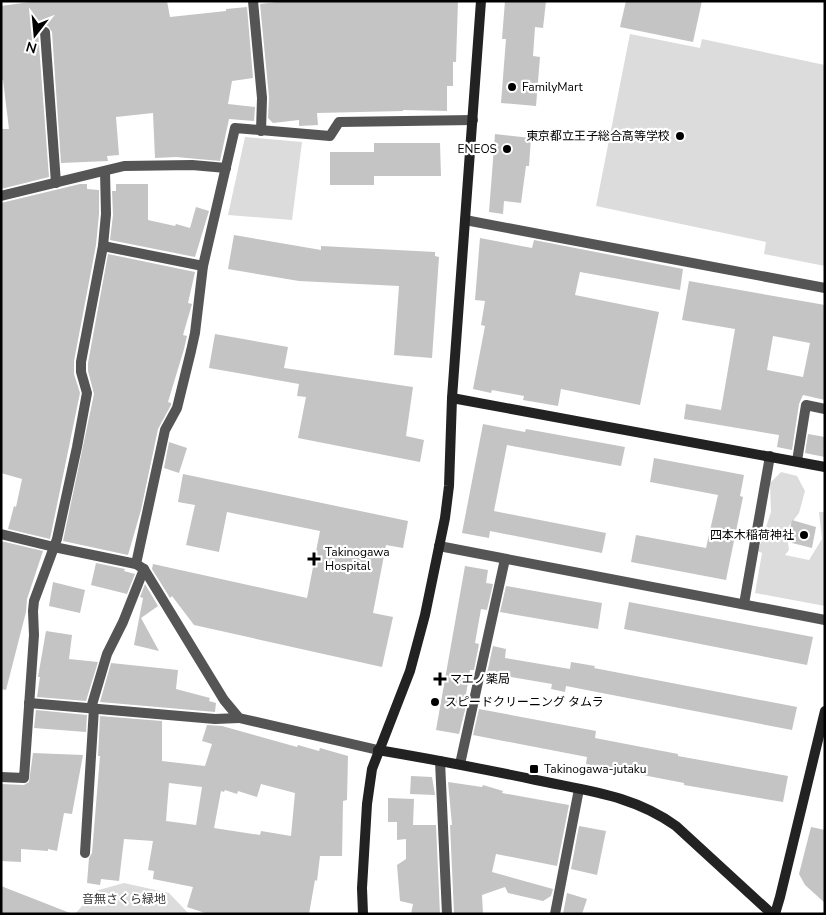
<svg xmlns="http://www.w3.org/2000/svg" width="826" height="915" font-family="'Nunito Sans','Noto Sans JP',sans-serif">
<rect width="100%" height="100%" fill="#fff"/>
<!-- green -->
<g fill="#dcdcdc">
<polygon points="630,34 700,48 702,39 825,65 825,266 764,254 766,242 596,206"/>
<polygon points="245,137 302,142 292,220 228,215"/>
<polygon points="781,472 797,476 805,491 799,513 786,530 789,550 785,555 809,560 822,539 819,512 825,512 825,606 755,593 762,553 758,551 771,512 770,483"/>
<polygon points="124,883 169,893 189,914 75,914 95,891"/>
</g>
<!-- building -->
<g fill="#c4c4c4" fill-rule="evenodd">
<polygon points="37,1 167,1 170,17 226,11 226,9 247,7 253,78 232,81 228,104 255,107 254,121 229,119 220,161 176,157 155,158 153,113 116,117 119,155 107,156 108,161 61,163 52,32 48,26 44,25 39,29 38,32 49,177 1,189 1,129 9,129 3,80 1,80 1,6"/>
<polygon points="286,1 458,1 456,62 453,62 453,86 447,86 447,111 403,110 403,111 317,113 318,125 299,126 299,120 273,123 268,118 269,97 260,4"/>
<polygon points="505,1 546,1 543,28 535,27 533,56 540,57 536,106 501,103 506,39 502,39"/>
<polygon points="626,1 702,1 693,42 620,27"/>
<polygon points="495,134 531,138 529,166 526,166 521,203 504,201 503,214 489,212"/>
<polygon points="374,143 440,143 441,176 374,176 374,185 330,185 330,152 374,152"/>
<polygon points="80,184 87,184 87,189 99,190 99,214 96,245 74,361 74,374 80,393 50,539 8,529 14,506 16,507 22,479 1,473 1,203"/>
<polygon points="116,184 148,184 148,220 175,226 176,224 190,228 196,207 209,211 195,257 110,240 113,215 112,191 116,191"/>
<polygon points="234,235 321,250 321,246 435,252 435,256 439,257 432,358 394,355 399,286 299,281 228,269"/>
<polygon points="480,238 532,248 534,240 683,269 680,290 580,272 575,295 659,312 640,405 561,389 558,406 523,400 524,396 492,390 491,393 473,389 485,326 481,325 485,301 475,300"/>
<polygon points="108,254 195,272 188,303 192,304 183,335 187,336 184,349 168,402 171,403 171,405 158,429 141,510 128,555 63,541 94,394 88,371 88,363"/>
<path d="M689,281L825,305V400L803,395L799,404L792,450L777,447L779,435L684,419L686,404L721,410L735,329L682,320ZM773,336L810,343L803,377L767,370Z"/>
<polygon points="215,334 288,347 284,368 413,387 406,436 424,440 420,462 298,438 306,397 297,396 299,384 209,368"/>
<polygon points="483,424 525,432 526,429 625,447 621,466 507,445 494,511 606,533 602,553 490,531 489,538 462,533"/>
<polygon points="808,434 825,437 825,457 805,453"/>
<polygon points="169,442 187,448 179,473 164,468"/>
<polygon points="654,458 744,475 740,496 743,497 726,580 631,562 636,535 706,548 718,495 650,482"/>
<polygon points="183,474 408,521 403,548 386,545 373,613 393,617 382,667 194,625 172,596 170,598 152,569 153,564 307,598 320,531 227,512 219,552 186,545 195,505 178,502"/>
<polygon points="792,520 816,527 812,548 792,543 794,538 788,536"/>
<polygon points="1,541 43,551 27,599 26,612 6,690 1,689"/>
<polygon points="96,563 125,569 124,571 135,574 127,594 91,585"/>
<polygon points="465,566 488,570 486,583 493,584 487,610 481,609 475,643 479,644 474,670 470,670 464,706 466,706 459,734 436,730"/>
<polygon points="53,582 85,590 80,613 49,606"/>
<polygon points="145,584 158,606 141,618 159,651 134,645 143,598 140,597"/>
<polygon points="506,586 602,603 598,629 500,612"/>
<polygon points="629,602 813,637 807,665 624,629"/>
<polygon points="46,631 72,635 69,659 98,662 86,701 37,697 40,677 38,677"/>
<polygon points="493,646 506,649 505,658 570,669 571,662 595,666 594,668 797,707 792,730 566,686 565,692 551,689 552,684 487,673"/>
<polygon points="111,663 178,670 176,689 210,698 209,701 216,703 215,712 100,702"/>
<polygon points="479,709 596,731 595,738 678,754 678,756 788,776 783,802 684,785 684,783 586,764 587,757 473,735"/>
<polygon points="36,710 87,715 86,732 34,728"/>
<path d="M100,716L162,721V761L205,766L212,744L202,741L207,725L222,726L297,747L298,745L319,751L320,748L348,756L347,800L343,801L342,856H320L317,881L315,880L309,914H208L187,907L193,887L153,879L154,871L148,870L153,841L124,839L119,881L101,879L100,885L87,883L89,858L92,853L100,756H98ZM169,783L202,787L196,825L166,821ZM261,784L295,793L291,836L261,831L260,835L214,828L221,791L224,792L225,790L237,794L238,791L257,797Z"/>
<polygon points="33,753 83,755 72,814 64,813 57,851 48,849 48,851 21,849 21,862 1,861 1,784 24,785 29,782"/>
<polygon points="411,776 432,777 435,795 410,794"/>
<polygon points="448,782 482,787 483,785 503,791 502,793 569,805 557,866 496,854 492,872 553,889 551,896 543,901 508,893 505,887 482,895 483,914 454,913 450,825 452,825"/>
<polygon points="388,798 414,799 413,825 436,825 440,914 411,914 413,904 400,901 397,865 406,859 406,839 397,840 397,822 388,822"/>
<polygon points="579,826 606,831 597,875 571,869"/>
<polygon points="811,827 825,830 825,903 805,885 799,874"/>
<polygon points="1,886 70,913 69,914 1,914"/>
<polygon points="567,893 587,899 582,914 563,914"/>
</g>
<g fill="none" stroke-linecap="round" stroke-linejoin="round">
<!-- street -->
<g stroke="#555" stroke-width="10">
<polyline points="253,1 262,98 261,131"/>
<polyline points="45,32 56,183"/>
<polyline points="1,196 124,166 192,165 226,168"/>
<polyline points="465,220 825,288"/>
<polyline points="103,246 203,266"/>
<polyline points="797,461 806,405 825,409"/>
<polyline points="1,534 54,547 136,564 144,569 224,700 239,718 378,750"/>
<polyline points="439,546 825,620"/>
<polyline points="136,564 165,430 177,408 191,351 195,333 203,266 235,128 330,136 339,122 473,120"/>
<polyline points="744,604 770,456"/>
<polyline points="29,703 215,719 239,718"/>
<polyline points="91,708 107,654 123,622 144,569"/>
<polyline points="440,761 447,914"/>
<polyline points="460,764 505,559"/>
<polyline points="1,777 24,778 34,635 33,611 34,601 57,539 77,447 87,393 81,372 81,362 103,246 106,214 105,171"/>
<polyline points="85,853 94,708"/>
<polyline points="555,914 579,789"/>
</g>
<!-- secondary -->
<g stroke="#222" stroke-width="10">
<polyline points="452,398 825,467"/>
<path d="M378,750C431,759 483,769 536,780C587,791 633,795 676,826L772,914"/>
<polyline points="363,914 362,888 367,804 372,769 410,671 425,615 445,518 449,486 452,398 481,1"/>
<polyline points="775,914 780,897 825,711"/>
</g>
</g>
<!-- markers -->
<g fill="#000" stroke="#fff" stroke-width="2">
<circle cx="512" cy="87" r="5"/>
<circle cx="680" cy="136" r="5"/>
<circle cx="507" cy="149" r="5"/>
<circle cx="804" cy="535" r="5"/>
<path d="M311.5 551.5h5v5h5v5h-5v5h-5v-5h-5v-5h5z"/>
<path d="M437.5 671.5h5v5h5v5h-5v5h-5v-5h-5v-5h5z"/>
<circle cx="435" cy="702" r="5"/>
<rect x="529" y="764" width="10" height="10" rx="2.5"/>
</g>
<g text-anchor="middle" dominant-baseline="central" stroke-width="4.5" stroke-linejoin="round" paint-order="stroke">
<!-- poi labels -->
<g font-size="12" fill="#000" stroke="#fff" text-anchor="start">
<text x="522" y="87">FamilyMart</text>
<text x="670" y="136" text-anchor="end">東京都立王子総合高等学校</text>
<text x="497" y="149" text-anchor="end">ENEOS</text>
<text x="794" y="535" text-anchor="end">四本木稲荷神社</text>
<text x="325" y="552">Takinogawa<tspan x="325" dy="14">Hospital</tspan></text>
<text x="450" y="679">マエノ薬局</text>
<text x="445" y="702">スピードクリーニング タムラ</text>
<text x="544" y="769">Takinogawa-jutaku</text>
</g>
<!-- park labels -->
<g font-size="12" fill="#333" stroke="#fff">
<text x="124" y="899">音無さくら緑地</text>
</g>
</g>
<!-- border -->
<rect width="826" height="915" fill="none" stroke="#000000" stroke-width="5"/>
<!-- north arrow -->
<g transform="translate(35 35) rotate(196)" stroke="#ffffff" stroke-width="4" paint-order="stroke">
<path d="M0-4L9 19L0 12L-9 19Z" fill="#000000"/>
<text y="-8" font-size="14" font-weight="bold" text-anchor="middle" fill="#000000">N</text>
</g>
</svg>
